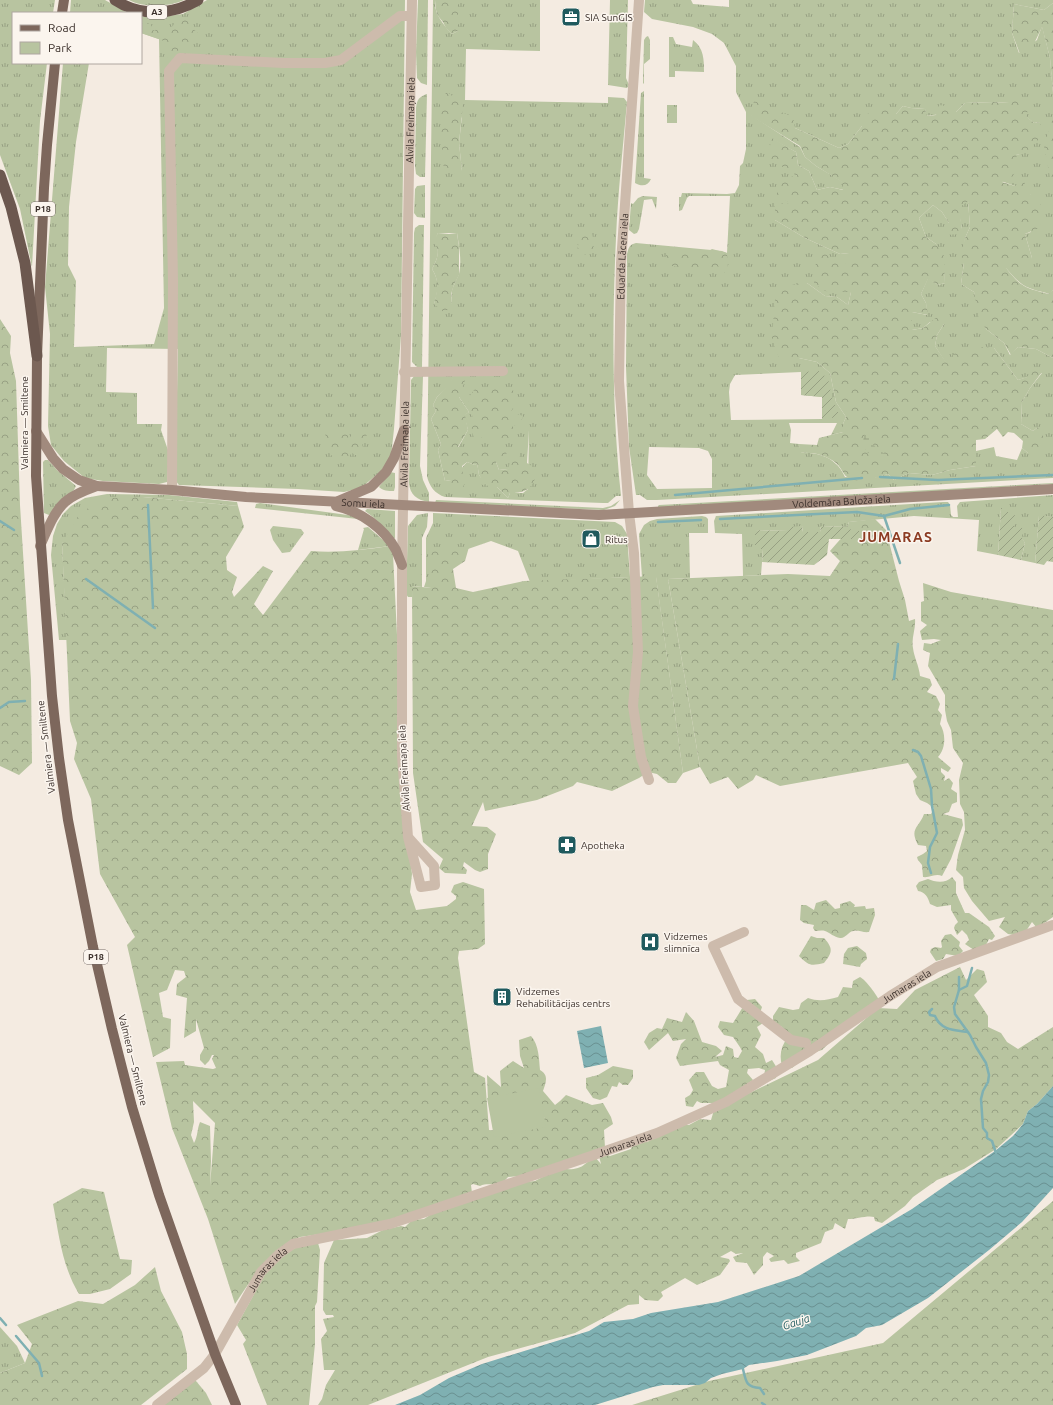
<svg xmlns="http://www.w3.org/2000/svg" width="1053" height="1405" font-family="Ubuntu,sans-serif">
<defs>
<pattern id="grass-tufts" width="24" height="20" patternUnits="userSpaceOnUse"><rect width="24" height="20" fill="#b8c4a0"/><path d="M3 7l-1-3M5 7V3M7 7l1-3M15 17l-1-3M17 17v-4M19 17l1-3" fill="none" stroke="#97a083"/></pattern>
<pattern id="forest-crowns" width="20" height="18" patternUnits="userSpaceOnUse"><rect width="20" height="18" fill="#b8c4a0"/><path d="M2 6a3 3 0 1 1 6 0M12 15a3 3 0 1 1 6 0" fill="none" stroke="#97a083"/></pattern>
<pattern id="wetland-marsh" width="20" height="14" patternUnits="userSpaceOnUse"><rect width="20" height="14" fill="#b8c4a0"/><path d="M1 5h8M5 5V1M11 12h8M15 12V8" fill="none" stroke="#97a083"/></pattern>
<pattern id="garden-furrows" width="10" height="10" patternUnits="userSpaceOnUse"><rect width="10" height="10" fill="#b8c4a0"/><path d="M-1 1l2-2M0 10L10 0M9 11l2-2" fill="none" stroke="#97a083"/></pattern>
<pattern id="water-waves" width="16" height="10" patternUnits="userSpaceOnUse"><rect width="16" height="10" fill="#7fb0b2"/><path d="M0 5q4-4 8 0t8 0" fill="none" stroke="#699091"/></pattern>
</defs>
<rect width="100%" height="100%" fill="#f4ebe1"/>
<!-- grass -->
<g fill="url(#grass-tufts)" fill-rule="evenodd">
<polygon points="0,0 55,0 53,13 13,13 13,63 47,63 40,121 32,267 20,209 0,155"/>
<polygon points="71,0 105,0 128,13 70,13"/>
<path d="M129,0H184C169,7 143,8 129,0Z"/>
<polygon points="207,0 405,0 401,335 394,429 391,457 381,471 361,488 344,492 298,489 179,485 175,480 178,349 107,348 106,392 137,393 137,424 162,424 161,430 169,453 167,482 159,484 103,481 85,478 64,461 51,445 48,426 50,334 45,287 63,63 89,63 76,142 69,207 68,265 76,281 74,347 154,344 164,308 159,39 141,33 141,16 153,18 183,14"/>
<polygon points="418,0 428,0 427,85 421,83 417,78 416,52"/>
<path d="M433,0H436C436,3 435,7 436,10C437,17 447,29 452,34L458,31V0H540V51L466,49L465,100L608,103V97L624,98L627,102C623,147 618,192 616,238C612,324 612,410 621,496H616L608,503H603L445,497C435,494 429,486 427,476ZM462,116L459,143L462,171L443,165V161ZM438,233H457C459,246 462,261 459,274C458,277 456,280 455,283C451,290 451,296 452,304H434C438,291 440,281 432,269C438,258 440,252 435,240ZM455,375L459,397L469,412L464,415L468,430L458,448L496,462L499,470L508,469L527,463L529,430L528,489L523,493H510L508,498L497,487L486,484L479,475L477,462L475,465L467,462L451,480L445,481L438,450L441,444L431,419L436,411L433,405L437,397L448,387Z"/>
<polygon points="610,0 628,0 626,78 629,85 627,88 608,85"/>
<path d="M645,0H691L693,4L729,7V0H1053V3L1044,10L1014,4L1012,33L1019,53L1037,40L1042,26L1050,58L1053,93V290L1050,294C1025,288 1022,287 1005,267L1032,258L1025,234L1031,232V195L1015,186L1001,181L1016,155C1034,151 1034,138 1040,122L1034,123L1009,103L994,102L965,103L956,112L926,116L925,109L911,108L903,106L896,114L862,126L848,144L839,148L795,128L751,115L800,147L805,157L816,166L843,182L844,190L830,187L817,190L809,171L798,165L796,152L772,139L797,176L793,204L775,220L805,238L840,254L849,253L851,292L848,305L837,297L825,296L807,283L779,357L799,358L817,362L830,373L836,402L846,417L843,424V432L831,435L837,423H789L791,430L790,443L799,444L801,453C813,452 827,455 836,464C840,467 843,473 845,477L873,478L888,474L894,480L909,473L932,475L950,470L976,466V451L994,447L996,456L1017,460L1022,448L1028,453L1038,427L1033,431L1021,424L1022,402L1030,388L1042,373L1018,380L994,348L946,363L935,346L937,335L944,324L930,322L923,328L912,330V312L927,315L926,303L921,294L928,278L938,285L945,283L944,271L936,244L926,237L919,218L933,205L942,212L949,223L962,229L958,208L968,200L970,227L965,238L964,263L961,284L974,292L986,329L1004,343L1010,355L1018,347L1036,349L1053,358V478L657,500H647L640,495H636L629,447L626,367L627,254C629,247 629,245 636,243L722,251L727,253L730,196H689L687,198L682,210L679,211V197H681L682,193L727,194L735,193L739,185L740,166L743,163L746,149V112L736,92V66L724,43L712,34L693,27L652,19L644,12ZM801,372V395L822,397V419L731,420L729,392L730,384L735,375ZM649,447L699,448L708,451L712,459V488L657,489L647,475Z"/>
<polygon points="648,36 650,40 650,59 644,64 644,83 643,84 644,40 646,37"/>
<path d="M669,37H673L676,44L692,47L693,40C704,48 704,60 704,72L675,71V77H669Z"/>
<path d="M644,91V178L651,179C648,186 642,187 635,183L641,93Z"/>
<path d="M427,94L425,177H420L416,174L415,166L416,108C417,99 419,97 427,94Z"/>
<rect x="667" y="105" width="10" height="18"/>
<polygon points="425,185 425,218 417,217 414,213 415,189 417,186"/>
<polygon points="643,196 657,197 656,209 652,199 644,200 639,229 637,233 634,234 629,230 631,203 633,204 638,198"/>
<polygon points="419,225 424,225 422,368 418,368 412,362 414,233 415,228"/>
<path d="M415,375L423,376L420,466L423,480L429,493V502C417,500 410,495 409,483L411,380Z"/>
<polygon points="45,460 48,460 57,470 76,486 74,490 49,515 44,513 43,462"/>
<path d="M390,472L395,473V487L394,491C388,491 383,491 379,487Z"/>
<polygon points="1053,483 1053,484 658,508 658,506 659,505"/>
<polygon points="107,494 169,495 237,502 238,506 143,497 62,543 67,640 59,640 51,555 53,536 57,524 63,514 71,506 85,498"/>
<polygon points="1053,495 1053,517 1039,516 1035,563 1021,560 1025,543 1014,527 1008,512 1001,508 998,555 977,551 979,520 914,516 849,522 847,527 821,526 820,532 803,532 802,526 788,531 755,530 763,549 761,575 743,576 742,534 715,533 714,521 716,516 943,502 948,502 950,505 951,515 953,517 958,517 957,506 960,502"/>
<polygon points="436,500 603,508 611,506 620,500 615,506 604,510 435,503"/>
<polygon points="260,503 355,516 358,519 255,508 256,504"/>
<polygon points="367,509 395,511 395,538 393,539 373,517 365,511"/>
<polygon points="428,513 427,527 422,538 422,587 412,586 412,597 408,597 406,594 408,526 417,515"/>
<polygon points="433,513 615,522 622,526 627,534 630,577 530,582 518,551 491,541 468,549 431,588 424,587 426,581 426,538 433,523"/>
<polygon points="702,516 706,517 708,519 708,533 689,533 690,578 668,579 700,767 683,773 656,577 642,577 639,534 644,525 650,521 657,519"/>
<polygon points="273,526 301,529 304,533 290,552 282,553 273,540 270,530"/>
<polygon points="368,527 390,546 358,550 364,529 363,528"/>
<polygon points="0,1327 17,1346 25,1363 0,1373"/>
</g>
<!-- forest -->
<g fill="url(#forest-crowns)" fill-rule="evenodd">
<polygon points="436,0 458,0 458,31 452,34 446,28 443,22 438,16 436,10"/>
<polygon points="1053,3 1053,93 1050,58 1042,27 1031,50 1020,54 1012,33 1014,4 1044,10"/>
<polygon points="187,19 190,26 200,35 198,42 186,47 176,33 170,38 179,45 178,52 172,58 167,57 164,41 141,33 141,24 150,23 154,31 163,24 170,29 177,21"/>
<polygon points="447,92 463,104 459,143 462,171 451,174 443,165 440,107 440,99"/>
<path d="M1017,97L1029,107L1026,116L1034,123L1040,122V138L1025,153L1016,155L1019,165L1011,179L1002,182L1015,186L1023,180L1031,195L1040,196L1041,227L1025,234L1032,258L1027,270L1017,272L1006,268C1022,288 1025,288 1049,294L1053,290V358L1036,349L1018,347L1011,355L1004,343L986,329L979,319L974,292L961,284L964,263L961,256L965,238L970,227L968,201L959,208L962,229L960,234L944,235L949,223L942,212L933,205L919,218L926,237L936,244L944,256L945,283L938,285L928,279L921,294L926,303L928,315L912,312V330L923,328L943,312L944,324L937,335L935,346L946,362L956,352L980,347L994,348L1018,380L1027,377L1033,368L1042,372L1030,388L1022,402L1021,424L1033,431L1038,427L1048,445L1040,455L1028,453L1022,448L1023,441L1014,433L1008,432L1003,437L997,429L985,439L976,440V466L950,470L932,475L909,473L894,480L888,474C878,477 864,482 854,480C842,477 844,470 836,463C826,455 813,452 800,453L799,444L817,445L819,438L843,432V424L846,417L836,402L830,373L817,362L799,358H779L772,338L776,287L807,283L825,296L837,297L848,305L851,292L824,291L814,283C814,270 814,260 824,253L834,260L849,264V253L840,254L805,238L775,220V203L792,204L777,195V183L788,177L797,176L767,157L772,138L796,152L798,165L809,171L817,190L830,187L843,190L842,182L816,166L805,157L800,146L751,116L754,101L793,117L795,128L839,148L848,144L862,126L861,118L869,113L891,109L896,114L903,106L911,108L925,109L927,116L936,115L939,105L953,107L956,112L965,103L994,102L1009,103Z"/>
<polygon points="1053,118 1053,182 1050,177 1044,146"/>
<path d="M438,233L449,234L457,233L459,247V275L454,285L451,294L452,304L445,313L434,304C437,291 440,281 432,269C438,258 440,252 434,240Z"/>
<polygon points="580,234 592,234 594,242 593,252 586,255 577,252"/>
<polygon points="669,249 707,252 712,249 727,253 728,269 724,273 717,266 714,272 672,266 667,261 666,254"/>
<polygon points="0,319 11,336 10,353 16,381 20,505 31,680 32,763 19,775 0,766"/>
<path d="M455,374L466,378L459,397L469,412L465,415L468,430L458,447L505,448L507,451L505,459L503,461L497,460L496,462L499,470L508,469C511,462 508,456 515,451L519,453L521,463H527L532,466V471L535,479C530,491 522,493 510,493L508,498L497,487L491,490L486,484L483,485L480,484L481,478L479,475L477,463L475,465L467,462L462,466L464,485L459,493L450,494L451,480L445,481L438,450L441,444L431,419L436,411L433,405L437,397L447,387Z"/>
<path d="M478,385L486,390C492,387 501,385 506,391L513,390L514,394L511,395L515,405L511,412L523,416C521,423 519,424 513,426V431L516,441L512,444L504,441L498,443L496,442L491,444L489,433L486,429L483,432L480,443L476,442L471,430L474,423L468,398Z"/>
<path d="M330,430H343L348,431L349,437L343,440L341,442L350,440L352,430L368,433L362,443L363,448L361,455H355L351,452L350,456H332L324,447C324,440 324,435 330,430Z"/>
<path d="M143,497L238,506L244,527L226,557L227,570L237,577L232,592L234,597L263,566L273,571L254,604L263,615L311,551C337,553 363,550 390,546L393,554L407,837L412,874L410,892L416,910L447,906L456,899V896L451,892L454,885L463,882L484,889L485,944L478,949L459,951L458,958L474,1072L485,1078L489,1130L518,1132L527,1121L545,1118L528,1114L488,1102L487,1075L501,1087L500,1071L513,1061L524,1068L520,1056L519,1040L531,1036C539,1045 539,1059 540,1070C549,1075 546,1082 543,1091L555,1105L560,1101L566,1095L592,1105L603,1103L611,1117L613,1124L604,1130L605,1148L532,1175L508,1177C497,1190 491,1181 480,1186L473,1184L471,1185L472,1193L388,1224L300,1237C270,1250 253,1277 235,1304L208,1219L172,1128L156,1062L184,1061L185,1065L213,1069L216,1068L212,1059L214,1055H212L209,1061L205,1065L200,1060V1055L204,1048L196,1019V1031L184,1038L187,998L176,995L177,984L186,977L184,971L175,970L167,990L159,993L163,1017L171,1019L170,1048L153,1057L127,945L135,937L100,874L91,799L74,759L77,743L70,721L62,543L80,513L106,498ZM193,1101L215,1123L210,1186L211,1161L210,1126L200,1122C197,1129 198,1136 194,1143L191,1135L194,1122Z"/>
<path d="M875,519L886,530L899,581L905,600L909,621L915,619C916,629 911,638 913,648C914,657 919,666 920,676L930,679L932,685L927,692L936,696L940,704L938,710L942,715L940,724C946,733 946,749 938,757L951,768L948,772L941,768V772L945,776L944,781L949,778L953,783L951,789L957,793V802L952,804L949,812L943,814L962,819L963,825L951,859L942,876C936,873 930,878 923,877L922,865L918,860L917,857L923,854L927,851L926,846L918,845C909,828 919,828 924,814H931L934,808L927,803L920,800L916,794L913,781L917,777L908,763L780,786L756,775L753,780L738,789L728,777L710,784L700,767L668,579L788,574L830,576L840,561L830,551L844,535L849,522Z"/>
<polygon points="469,547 465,561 453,569 456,588 473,592 524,581 656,576 683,773 676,783 668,783 657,774 648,772 639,778 612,791 577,782 573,786 537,800 485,811 483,802 472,826 487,827 496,834 488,854 488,869 480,872 475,870 464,862 463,866 467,870 466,874 445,873 439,868 443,859 423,842 413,773 412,586 431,588 428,552"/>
<polygon points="923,583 951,592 1053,610 1053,917 1037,928 1032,922 1026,931 1014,935 1008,934 999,927 1005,917 989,921 972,901 964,888 963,877 956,870 958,855 965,830 964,812 960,804 959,780 963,763 953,748 951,730 947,721 945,710 945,695 928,666 930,653 923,650 924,643 931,644 941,640 934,639 922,640 920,631 927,625 921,621 921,602 924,601"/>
<path d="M952,877L956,882V893L965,913H969L989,927L995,936L992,940L989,939L985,947L974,950L965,944L969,940L967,935L962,930L957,935L954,928L955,925L958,922L951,910V905L937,907L930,904C928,897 925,892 918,891L916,886L919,882L928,879C935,882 945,884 952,877Z"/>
<path d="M826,900L835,909L840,908V904L850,901L855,905L854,907L865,906L866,909L874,908L875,915L869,932C863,933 857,929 853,931C848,932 845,939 840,938C834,937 830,933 825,931C822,930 818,931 815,931L813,928L814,925L804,923L800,920L801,905H806L814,910L816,903Z"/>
<polygon points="951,934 960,942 959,946 963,951 958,956 946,954 943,959 936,961 930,952 931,949 935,947 941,948 942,947 941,941 945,935"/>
<path d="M811,936L817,938H824C834,949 832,953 824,963C811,966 809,966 799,956Z"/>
<polygon points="857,946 866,953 867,959 861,964 860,967 843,964 844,954 848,948"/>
<path d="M960,967L966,980L977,969L984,971L987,982L974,995L988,1016V1027L1001,1033L1007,1042L1018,1049L1053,1027V1086L1037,1104L1028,1111L1023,1124L996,1149L964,1169L937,1180L913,1197L905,1206L882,1223L875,1221L874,1217C868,1215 856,1219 848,1219L845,1229L835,1223L833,1229L825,1232L821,1243L796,1253V1257L800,1261L788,1264L784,1260L771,1262L769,1259L774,1256L767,1252L763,1257V1265L754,1275L747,1263L736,1262L733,1257L743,1253L736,1254L731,1251L720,1257L729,1259L730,1261L720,1275L697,1285L685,1278L661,1292L663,1296L658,1301L645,1300L639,1295V1304L628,1305L575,1333L488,1357L368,1405H318L322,1399L326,1385L335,1370H324L321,1339L327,1331L323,1319L334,1317L333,1315H326L323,1310L324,1263L334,1240L367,1238L383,1230L401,1226L405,1227L412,1220L424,1219L433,1213L516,1183L535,1181L560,1168C567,1170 579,1170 585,1164C589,1161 591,1159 595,1157L601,1164L599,1156L606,1154L610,1156L631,1149L633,1143L640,1140L648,1142L650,1138L682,1125H689L700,1119L711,1120L714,1110L818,1060L878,1008L897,1009L915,990Z"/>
<path d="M860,977C866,980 877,995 880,1002L833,1039L822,1050L812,1053L804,1049L800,1061L792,1068L782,1066C779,1055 781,1046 788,1037L782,1027L773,1023V1016L779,1007L793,1010L799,1009L801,1003L808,998C819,1002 827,1000 838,997L843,987L852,988L853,981Z"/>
<path d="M755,999L762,1007L760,1013L763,1023L757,1027L761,1035L755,1047L763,1054L766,1063L772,1060L777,1068L776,1078L769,1081L764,1076L765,1070L759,1068L748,1069L747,1073L753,1080L719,1103H701L697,1101L693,1107L686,1106L685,1098L690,1095L693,1090L689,1080L696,1072H704L712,1086L718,1089L726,1087L729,1070L720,1065L718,1061L680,1066L676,1058L681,1044L686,1039L673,1041L668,1033L649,1050L644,1042L649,1033L657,1028L662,1029L667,1018L682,1022L686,1012L694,1021L702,1042L716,1046L722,1051L715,1057L723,1055L726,1046L733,1049L734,1057L738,1058L742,1051C740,1046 736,1042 733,1037L724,1035L718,1027L720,1021L733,1023L738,1015L747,1000Z"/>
<polygon points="613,1066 633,1070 633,1078 628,1085 623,1085 619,1082 617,1087 612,1086 607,1097 600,1100 593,1098 586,1088 586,1078 598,1075"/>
<path d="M82,1188L104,1192L120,1259L132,1260L131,1274L110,1289L90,1294H79C62,1266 59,1235 53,1204Z"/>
<polygon points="1053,1201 1053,1405 632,1405 709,1381 883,1343"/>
<polygon points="318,1243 320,1250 317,1302 315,1306 315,1344 309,1405 267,1405 243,1344 246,1340 237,1325 269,1267 289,1251 304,1244"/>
<polygon points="155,1267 161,1291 182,1332 187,1354 187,1369 141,1405 0,1405 0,1373 25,1363 32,1344 17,1325 78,1301 103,1304 135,1285"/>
<polygon points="191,1375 206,1393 212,1405 153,1405"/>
</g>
<!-- wetland -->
<path fill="url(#wetland-marsh)" d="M865,433H869C872,447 876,447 886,455L884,457L876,454L868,453C863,446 862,440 865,433Z"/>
<!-- park -->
<polygon fill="#b8c4a0" points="539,1088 546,1127 494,1137 487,1098"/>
<!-- garden -->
<g fill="url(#garden-furrows)">
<polygon points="821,371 829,382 831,394 840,417 822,419 822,397 801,395 801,372"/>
<polygon points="1001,508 1008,508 1008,512 1015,512 1014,527 1023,528 1022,538 1025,543 1021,560 998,555"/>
<polygon points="1039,515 1053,517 1053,562 1047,561 1044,565 1035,563"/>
<polygon points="802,526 803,532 820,532 821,526 850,527 851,531 869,531 869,539 829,539 827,555 814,565 762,562 763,549 755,549 755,530 788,531 789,527"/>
</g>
<!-- water -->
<g fill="url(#water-waves)">
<polygon points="601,1026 608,1063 584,1068 577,1031"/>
<polygon points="1053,1086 1053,1188 1022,1222 989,1250 928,1298 882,1325 866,1328 856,1336 807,1355 777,1361 749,1365 743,1369 722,1374 711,1378 705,1383 699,1385 663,1385 653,1387 595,1405 395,1405 420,1395 449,1378 482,1364 589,1331 604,1322 633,1319 651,1313 718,1302 799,1276 912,1209 995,1151 1013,1136 1023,1124 1028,1111 1037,1104"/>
</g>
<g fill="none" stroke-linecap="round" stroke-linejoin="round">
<!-- stream -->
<g stroke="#7fb0b2" stroke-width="2.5">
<polyline points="880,477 938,480 1053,475"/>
<polyline points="675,495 862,478"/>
<polyline points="148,505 153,608"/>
<polyline points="884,516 900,563"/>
<polyline points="720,519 857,512 884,516 910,509 949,505"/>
<polyline points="0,521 14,530"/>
<polyline points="658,522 701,520"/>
<polyline points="86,579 155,628"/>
<polyline points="894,679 898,644"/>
<polyline points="0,708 9,702 25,701"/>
<polyline points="913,750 918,752 921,756 931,789 932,806 937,833 930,847 928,863 931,873"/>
<polyline points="959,977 959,990 954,1007 955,1014 970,1035 976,1047 986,1063 989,1075 988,1082 983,1091 981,1099 983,1128 987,1133 987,1138 992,1141 996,1153"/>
<polyline points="959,990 967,986 972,968"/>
<path d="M932,1009L929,1012L930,1015L935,1016C941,1031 956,1030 968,1032"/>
<polyline points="0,1318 6,1325"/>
<polyline points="16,1336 39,1363 42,1376"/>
<path d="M743,1369C746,1382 746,1387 760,1388L764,1394"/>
<polyline points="762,1403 765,1405"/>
</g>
<!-- minor -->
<g stroke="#cdbbac" stroke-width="10">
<polyline points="404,372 503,371"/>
<polyline points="172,490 173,281 169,71 180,58 283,63 325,63 341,60 400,16 411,16"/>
<polyline points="629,513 634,553 638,652 633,706 641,757 649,780"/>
<polyline points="744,932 713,946 738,999 791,1040 806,1043"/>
<polyline points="157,1405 204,1368 215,1354"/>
</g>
<!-- tertiary -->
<g stroke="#cdbbac" stroke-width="10">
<path id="s1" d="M629,513L619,381L621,263L639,0"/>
<path id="s2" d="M408,837L434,866L435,885L421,887L408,837L402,756V565L412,0"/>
<path id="s3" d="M215,1354L261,1272L279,1254L293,1244L390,1224L591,1156L657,1133L726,1102L810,1051L890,996L937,967L1053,925"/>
</g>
<!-- secondary -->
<g stroke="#a18a7d" stroke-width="10">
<path id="s4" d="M36,431L53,458L63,469L79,480L97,486L172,490L246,497L599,515L1053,489"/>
<polyline points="338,501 371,487 386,472 394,458 404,430"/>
<path d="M336,506C360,511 384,528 396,550C398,555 400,560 402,565"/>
<path d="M40,546C47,531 53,513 65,502C74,494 86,490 97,486"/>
</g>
<!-- primary -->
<g stroke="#7d675c" stroke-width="10">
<polyline points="62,13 64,0"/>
<polyline points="55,63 47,145 44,188 37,356 36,476 52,696 59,758 68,820 93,947 112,1029 132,1107 159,1195 215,1354 236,1405"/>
</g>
<!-- trunk -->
<g stroke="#6c584f" stroke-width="11">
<path d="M115,0C140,17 173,15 198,0"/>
<polyline points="0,175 11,207 25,263 37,356"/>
</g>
</g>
<!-- icons -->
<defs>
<symbol id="office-square" viewBox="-11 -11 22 22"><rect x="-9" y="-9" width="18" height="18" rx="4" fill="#1f5a5e" stroke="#fbf5ee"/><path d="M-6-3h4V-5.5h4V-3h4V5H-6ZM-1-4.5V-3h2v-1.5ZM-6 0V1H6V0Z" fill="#fff"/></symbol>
<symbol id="shop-square" viewBox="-11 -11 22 22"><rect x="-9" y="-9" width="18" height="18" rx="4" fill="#1f5a5e" stroke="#fbf5ee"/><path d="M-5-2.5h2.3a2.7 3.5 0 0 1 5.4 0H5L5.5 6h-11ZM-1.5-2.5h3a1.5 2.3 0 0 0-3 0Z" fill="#fff"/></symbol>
<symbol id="pharmacy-square" viewBox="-11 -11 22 22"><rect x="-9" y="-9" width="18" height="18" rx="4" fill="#1f5a5e" stroke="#fbf5ee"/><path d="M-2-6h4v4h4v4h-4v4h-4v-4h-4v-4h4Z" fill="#fff"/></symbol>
<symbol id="hospital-square" viewBox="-11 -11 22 22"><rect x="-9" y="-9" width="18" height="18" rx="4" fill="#1f5a5e" stroke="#fbf5ee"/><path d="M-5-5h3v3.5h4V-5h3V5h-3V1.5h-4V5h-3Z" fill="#fff"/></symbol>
<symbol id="building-square" viewBox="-11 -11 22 22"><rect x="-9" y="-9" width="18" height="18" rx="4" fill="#1f5a5e" stroke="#fbf5ee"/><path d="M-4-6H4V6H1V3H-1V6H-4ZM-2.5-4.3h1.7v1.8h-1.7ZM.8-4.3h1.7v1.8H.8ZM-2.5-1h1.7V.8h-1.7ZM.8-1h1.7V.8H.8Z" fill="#fff"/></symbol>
</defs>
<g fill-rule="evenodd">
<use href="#office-square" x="560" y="6" width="22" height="22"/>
<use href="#shop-square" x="580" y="528" width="22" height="22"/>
<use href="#pharmacy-square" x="556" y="834" width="22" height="22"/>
<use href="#hospital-square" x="639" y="931" width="22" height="22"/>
<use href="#building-square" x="491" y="986" width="22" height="22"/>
</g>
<g text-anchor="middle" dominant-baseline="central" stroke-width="3" stroke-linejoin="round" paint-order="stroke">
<!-- shield labels -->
<g fill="#fbf5ee" stroke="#756b66" stroke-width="1">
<rect x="147" y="5" width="20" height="14" rx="3"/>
<rect x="31" y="202" width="24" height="14" rx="3"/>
<rect x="84" y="950" width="24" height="14" rx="3"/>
</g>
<g font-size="9" font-weight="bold" fill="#3b302b">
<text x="157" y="12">A3</text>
<text x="43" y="209">P18</text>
<text x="96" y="957">P18</text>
</g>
<!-- poi labels -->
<g font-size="10" fill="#3b302b" stroke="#fbf5ee" text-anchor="start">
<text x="585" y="17">SIA SunGIS</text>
<text x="605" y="539">Ritus</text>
<text x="581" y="845">Apotheka</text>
<text x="664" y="936">Vidzemes<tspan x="664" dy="12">slimnīca</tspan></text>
<text x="516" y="991">Vidzemes<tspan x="516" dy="12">Rehabilitācijas centrs</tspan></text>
</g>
<!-- street labels -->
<g font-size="10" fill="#3b302b" stroke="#fbf5ee">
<text stroke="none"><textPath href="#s2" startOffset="841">Alvila Freimaņa iela</textPath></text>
<text stroke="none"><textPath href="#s1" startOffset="257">Eduarda Lācera iela</textPath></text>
<text transform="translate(24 423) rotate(-90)">Valmiera — Smiltene</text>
<text stroke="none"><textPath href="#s2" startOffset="517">Alvila Freimaņa iela</textPath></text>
<text stroke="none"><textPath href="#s4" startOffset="831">Voldemāra Baloža iela</textPath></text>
<text stroke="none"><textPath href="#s4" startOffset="352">Somu iela</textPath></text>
<text transform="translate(46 747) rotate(-97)">Valmiera — Smiltene</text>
<text transform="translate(404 768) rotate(-93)">Alvila Freimaņa iela</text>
<text stroke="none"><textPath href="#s3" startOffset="808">Jumaras iela</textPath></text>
<text transform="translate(133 1060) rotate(76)">Valmiera — Smiltene</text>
<text stroke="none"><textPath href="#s3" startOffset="484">Jumaras iela</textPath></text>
<text stroke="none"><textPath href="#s3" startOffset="100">Jumaras iela</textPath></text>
</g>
<!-- water labels -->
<g font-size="11" font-style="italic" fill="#1f5a5e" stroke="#fbf5ee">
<text transform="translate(796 1322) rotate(-18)">Gauja</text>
</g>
<!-- district labels -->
<g font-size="14" font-weight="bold" letter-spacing="1" fill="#8c3b22" stroke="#fbf5ee">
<text x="896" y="537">JUMARAS</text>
</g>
</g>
<!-- legend -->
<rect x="12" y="12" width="130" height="52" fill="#fbf5ee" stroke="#aea6a0"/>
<rect x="20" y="25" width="20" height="6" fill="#7d675c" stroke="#aea6a0"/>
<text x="48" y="32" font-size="12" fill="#3b302b">Road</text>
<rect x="20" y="42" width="20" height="12" fill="#b8c4a0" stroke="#aea6a0"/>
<text x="48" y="52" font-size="12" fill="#3b302b">Park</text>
</svg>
